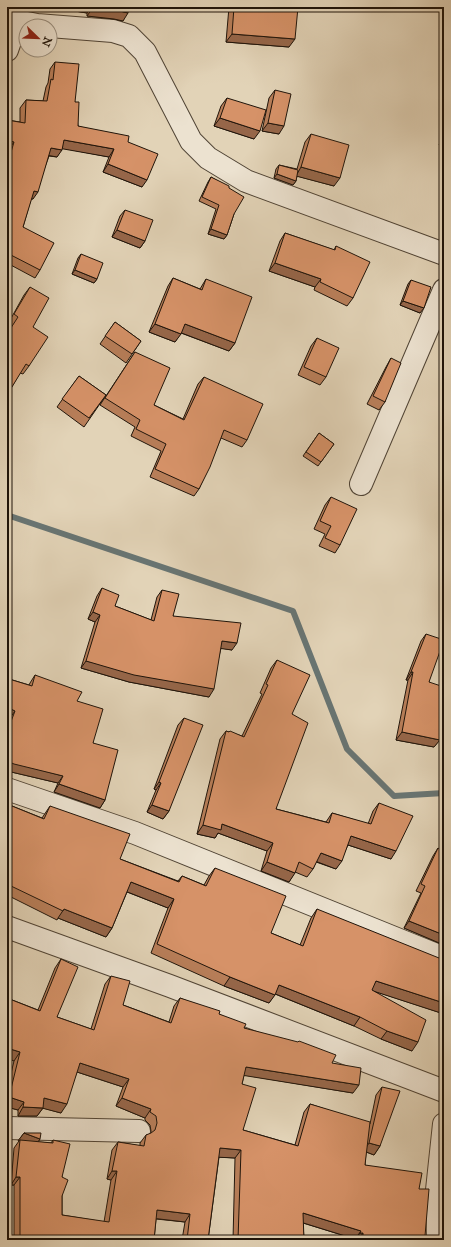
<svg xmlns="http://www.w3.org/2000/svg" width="451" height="1247" font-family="'IM FELL Great Primer',serif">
<rect width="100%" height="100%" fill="#e2d3b7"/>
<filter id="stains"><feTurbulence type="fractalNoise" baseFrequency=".005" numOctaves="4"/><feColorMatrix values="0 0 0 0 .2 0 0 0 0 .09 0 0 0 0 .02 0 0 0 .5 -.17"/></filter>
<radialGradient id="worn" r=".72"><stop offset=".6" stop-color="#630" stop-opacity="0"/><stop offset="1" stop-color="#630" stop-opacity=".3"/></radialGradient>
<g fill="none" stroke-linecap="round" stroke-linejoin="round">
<!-- stream -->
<polyline stroke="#687573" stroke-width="6" points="7,515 293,611 347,749 394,796 444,793"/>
<defs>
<g id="minor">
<polyline points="10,7 10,16 17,21 37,25 113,31 129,36 145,52 191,141 208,158 246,181 444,254"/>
<polyline points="7,50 17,21"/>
<polyline points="361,484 444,290"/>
<polyline points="7,789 135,833 444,958"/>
<polyline points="7,927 170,986 444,1091"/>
<polyline points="7,1128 139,1131"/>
<polyline points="438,1240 437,1190 444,1124"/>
</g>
</defs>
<!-- minor casing -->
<use href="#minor" stroke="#504435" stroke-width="24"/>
<!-- minor -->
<use href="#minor" stroke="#ece2d0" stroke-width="22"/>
</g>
<!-- wall -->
<g fill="#b87e59" stroke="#1f140a">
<polygon points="76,7 129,7 123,21 114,19 87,16 87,13 75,11"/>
<polygon points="229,7 298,7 289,47 226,42"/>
<polygon points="55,62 75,102 78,126 128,142 142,187 103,172 109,157 62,148 57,157 49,156 33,199 31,199 23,227 40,270 35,278 7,263 7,156 9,149 7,149 7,120 20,122 20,108 26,100 43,101 46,87 48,83 50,69"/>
<polygon points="275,90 279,134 262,131 269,98"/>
<polygon points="444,95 444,105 440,102"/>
<polygon points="227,98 254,139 214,126 221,106"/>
<polygon points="311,134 334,186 297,176 296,181 293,185 274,178 276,169 279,165 297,169 305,142"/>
<polygon points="444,136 444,148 439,145"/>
<polygon points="211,177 229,188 234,214 227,235 224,239 208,234 216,209 199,201 208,182"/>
<polygon points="125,210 145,241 140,248 112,237 120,216"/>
<polygon points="285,233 334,250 336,246 353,298 347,306 314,290 315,287 269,271 280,241"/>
<polygon points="81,254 97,279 94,283 72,274 78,258"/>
<polygon points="173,278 200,289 206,279 235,343 229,351 181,333 175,342 149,332 168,286"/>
<polygon points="411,280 420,313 400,305 408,284"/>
<polygon points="30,287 33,327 29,366 23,374 20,373 7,395 7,333 12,325 9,322 24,295"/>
<polygon points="115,322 141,341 126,363 100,344"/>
<polygon points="317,338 326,377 320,385 298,375 311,346"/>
<polygon points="135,352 154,405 183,419 198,384 204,377 247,440 242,447 221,438 199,489 194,496 150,477 161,451 131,436 135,427 100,405"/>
<polygon points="391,358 385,402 379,410 367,404 386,367"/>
<polygon points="79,376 106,395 84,427 57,407"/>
<polygon points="319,433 334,444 318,466 303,456"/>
<polygon points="331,497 340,545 335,553 319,546 325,534 314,529 325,505"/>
<polygon points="444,540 444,547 441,544"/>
<polygon points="102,588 115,606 151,620 157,597 162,590 173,616 232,650 221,648 209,697 129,682 81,668 95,622 88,619 97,596"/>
<polygon points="426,634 429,682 440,739 434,747 396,740 408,680 406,680 421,641"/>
<polygon points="277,660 292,714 276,809 326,822 332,813 368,824 373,811 379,803 391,859 348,845 336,869 316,862 313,869 307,877 295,872 289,882 261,871 267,851 218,833 215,838 197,834 220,739 226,731 242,736 262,694 260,693 271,668"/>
<polygon points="35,675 77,701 93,743 105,800 100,808 54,792 58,783 7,771 7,726 10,718 7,717 7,681 9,679 29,685 30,683"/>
<polygon points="184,718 169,811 163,819 147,812 156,790 154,789 178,725"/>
<polygon points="7,804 42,818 50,806 120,859 178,881 182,876 204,885 209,876 215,868 271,933 300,945 311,918 317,909 444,1014 374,991 412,1051 381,1039 354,1026 275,994 269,1003 224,986 151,953 168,908 127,892 112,928 106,937 58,918 57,920 7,895"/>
<polygon points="438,848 444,945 404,928 421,893 416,891 433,856"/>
<polygon points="61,959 57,1017 91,1029 105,984 111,976 123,1005 169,1022 174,1006 180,998 219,1014 244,1028 332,1063 353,1093 244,1075 242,1084 243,1130 295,1145 304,1112 310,1104 370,1124 376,1095 382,1087 380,1146 374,1155 366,1152 365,1165 419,1189 422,1240 355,1240 355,1239 303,1223 304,1240 233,1240 235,1158 219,1157 208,1240 182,1240 185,1222 156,1219 154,1240 14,1240 14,1185 11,1185 14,1148 19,1141 18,1141 24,1133 40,1139 38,1142 51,1143 53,1140 62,1177 62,1215 104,1222 111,1180 107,1179 112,1150 118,1142 140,1146 140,1143 146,1135 151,1134 151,1131 150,1125 145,1120 145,1118 116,1106 123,1087 77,1072 61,1113 43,1108 37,1116 18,1116 18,1110 7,1107 7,1090 14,1061 7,1058 7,998 38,1010 55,968"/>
</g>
<!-- shaded-wall -->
<g fill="#966649" stroke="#1f140a">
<polygon points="78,7 91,7 87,13 75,11"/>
<polygon points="92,9 120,11 128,13 123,21 114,19 87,16"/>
<polygon points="232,34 295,39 289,47 226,42"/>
<polygon points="220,118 260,131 254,139 214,126"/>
<polygon points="268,123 284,126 279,134 262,131"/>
<polygon points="7,140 14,142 9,149 7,149"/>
<polygon points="64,140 114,149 109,157 58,148"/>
<polygon points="51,148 62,150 57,157 46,155"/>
<polygon points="108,164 147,180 142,187 103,172"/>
<polygon points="301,167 340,178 334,186 296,176"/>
<polygon points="277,174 296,181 293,185 274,178"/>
<polygon points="34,191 38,192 33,199 28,198"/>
<polygon points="211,229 227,235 224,239 208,234"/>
<polygon points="117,230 145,241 140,248 112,237"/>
<polygon points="275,263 321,279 315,287 269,271"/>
<polygon points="75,270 97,279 94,283 72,274"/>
<polygon points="403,301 424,308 420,313 400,305"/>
<polygon points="155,324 181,334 175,342 149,332"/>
<polygon points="185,324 235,343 229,351 179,332"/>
<polygon points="93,612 100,615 95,622 88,619"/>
<polygon points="222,641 237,643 232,650 217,648"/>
<polygon points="86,661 214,689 209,697 129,682 81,668"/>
<polygon points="411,672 413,672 408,680 406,680"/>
<polygon points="7,707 15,711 10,718 7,717"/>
<polygon points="442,729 444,730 444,740 436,737"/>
<polygon points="402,732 440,740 434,747 396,740"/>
<polygon points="7,761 63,776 58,783 7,771"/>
<polygon points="159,782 161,783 156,790 154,789"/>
<polygon points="59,784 105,800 100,808 54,792"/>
<polygon points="152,805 169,811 163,819 147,812"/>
<polygon points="222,824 273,843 267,851 218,833 215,838 197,834 203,825"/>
<polygon points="351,836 396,851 391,859 345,844"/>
<polygon points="321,853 342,861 336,869 315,861"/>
<polygon points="267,862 295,873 289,882 261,871"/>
<polygon points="131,882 174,899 168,908 125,891"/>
<polygon points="7,887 10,888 7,893"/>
<polygon points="64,909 112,928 106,937 58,918"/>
<polygon points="409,921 444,935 444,945 404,928"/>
<polygon points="230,977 275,995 269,1003 224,986"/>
<polygon points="376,981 444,1003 444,1014 370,990"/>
<polygon points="279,985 360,1017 354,1026 273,993"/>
<polygon points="387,1031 418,1042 412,1051 381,1039"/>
<polygon points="7,1048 20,1052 14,1061 7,1058"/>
<polygon points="80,1063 129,1079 123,1087 74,1071"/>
<polygon points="246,1067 359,1085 353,1093 241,1075"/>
<polygon points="9,1097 24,1102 18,1110 7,1107 7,1100"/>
<polygon points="44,1098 67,1104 61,1113 38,1107"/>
<polygon points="122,1098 151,1109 145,1118 116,1106"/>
<polygon points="23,1107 43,1108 37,1116 18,1116"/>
<polygon points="24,1133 40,1139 34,1147 20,1140 19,1141 18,1141"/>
<polygon points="369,1143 380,1146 374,1155 364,1151"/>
<polygon points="220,1148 241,1150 235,1158 214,1157"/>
<polygon points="112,1171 117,1171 111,1180 107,1179"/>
<polygon points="16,1177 20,1177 14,1185 11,1185"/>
<polygon points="157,1210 190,1214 185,1222 151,1218"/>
<polygon points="303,1213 361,1231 355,1239 297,1221"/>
<polygon points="360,1233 363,1233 358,1240 355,1240"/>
<polygon points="421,1236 425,1236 422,1240 418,1240"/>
</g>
<!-- building -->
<g fill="#d69268" stroke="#1f140a">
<polygon points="92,7 129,7 128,13 120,11 92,9"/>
<polygon points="234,7 298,7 295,39 232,34"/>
<polygon points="55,62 79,64 75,102 79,102 78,126 129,136 128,142 158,154 147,180 108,164 114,149 64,140 62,150 51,148 38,192 34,191 23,227 54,243 40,270 7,253 7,166 14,142 7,140 7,120 25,123 26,100 47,101 51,79 53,80"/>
<polygon points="275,90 291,94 284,126 268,123"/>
<polygon points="227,98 266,110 260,131 220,118"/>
<polygon points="311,134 349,145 340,178 301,167"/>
<polygon points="279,165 298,170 296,181 277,174"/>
<polygon points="211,177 229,186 229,188 244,197 234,214 227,235 211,229 219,205 202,197"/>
<polygon points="125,210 153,220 145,241 117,230"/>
<polygon points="285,233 335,250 336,246 370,262 353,298 320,282 321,279 275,263"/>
<polygon points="81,254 103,263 97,279 75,270"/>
<polygon points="173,278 202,290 206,279 252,297 235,343 185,324 181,334 155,324"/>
<polygon points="411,280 431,287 424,308 403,301"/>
<polygon points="30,287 49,298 33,327 48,337 29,366 26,364 7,395 7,334 18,317 14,314"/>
<polygon points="115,322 141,341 132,354 105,336"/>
<polygon points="317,338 339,348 326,377 304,367"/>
<polygon points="135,352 170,368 154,405 184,420 204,377 263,404 247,440 224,430 210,467 199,489 155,469 166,444 136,429 140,420 105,398"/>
<polygon points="391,358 401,363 385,402 373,396"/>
<polygon points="79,376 106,395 89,418 62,399"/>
<polygon points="319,433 334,444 321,462 306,452"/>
<polygon points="331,497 357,509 340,545 325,538 331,526 320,521"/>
<polygon points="102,588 119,595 115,606 154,621 162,590 179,594 173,616 241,623 237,643 222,641 214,689 134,675 86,661 100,615 93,612"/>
<polygon points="426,634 444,640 429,682 444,687 444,730 442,729 440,740 402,732 413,672 411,672"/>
<polygon points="277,660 310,675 292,714 308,723 276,809 329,823 332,813 371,824 379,803 413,816 396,851 351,836 342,861 321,853 313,869 299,862 295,873 267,862 273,843 222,824 221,830 203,825 226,731 229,732 230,731 244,737 268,685 266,684"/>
<polygon points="35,675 82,692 77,701 103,709 93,743 118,750 105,800 59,784 63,776 14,764 7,761 7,732 15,711 7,707 7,683 9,679 32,686"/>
<polygon points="184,718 203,725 169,811 152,805 161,783 159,782"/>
<polygon points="7,804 44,819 50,806 130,834 120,859 179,882 182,876 206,886 215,868 286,896 271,933 303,946 317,909 444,960 444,1003 376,981 372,990 426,1020 418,1042 387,1031 360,1017 279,985 275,995 230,977 157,944 174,899 131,882 112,928 64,909 63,911 11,886 10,888 7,887"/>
<polygon points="438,848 444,852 444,935 409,921 425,886 421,884"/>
<polygon points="61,959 78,967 57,1017 94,1030 111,976 130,981 123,1005 171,1023 180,998 220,1011 219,1014 246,1024 244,1028 298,1042 299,1041 336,1055 332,1063 361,1068 359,1085 246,1067 242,1084 256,1088 243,1130 298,1146 310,1104 370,1122 365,1165 422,1173 419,1189 429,1189 425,1236 421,1236 421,1240 363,1240 363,1233 360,1233 361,1231 303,1213 304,1240 238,1240 241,1150 220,1148 208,1240 187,1240 190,1214 157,1210 154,1240 20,1240 20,1177 16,1177 20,1140 53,1143 53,1140 70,1144 62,1177 68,1180 62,1196 62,1215 109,1222 117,1171 112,1171 118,1142 144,1146 146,1135 151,1133 155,1130 157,1123 156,1116 150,1112 151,1109 122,1098 129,1079 80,1063 67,1104 44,1098 43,1108 23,1107 24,1102 9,1097 20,1052 7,1048 7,998 40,1011"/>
<polygon points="382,1087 400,1091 380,1146 369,1143"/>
<polygon points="24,1133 41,1133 40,1139"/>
</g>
<!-- margin -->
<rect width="451" height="1247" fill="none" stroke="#e2d3b7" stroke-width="24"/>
<rect x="8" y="8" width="435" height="1231" fill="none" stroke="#1f140a" stroke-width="2"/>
<rect x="12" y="12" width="427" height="1223" fill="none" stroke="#1f140a"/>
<!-- north arrow -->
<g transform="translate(38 38) rotate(113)"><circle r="19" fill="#ece2d0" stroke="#9a9081"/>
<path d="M0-3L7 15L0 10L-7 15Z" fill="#8f2418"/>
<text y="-6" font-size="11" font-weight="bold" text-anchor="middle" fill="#1f140a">N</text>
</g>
<rect width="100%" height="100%" filter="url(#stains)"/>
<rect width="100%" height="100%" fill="url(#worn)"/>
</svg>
